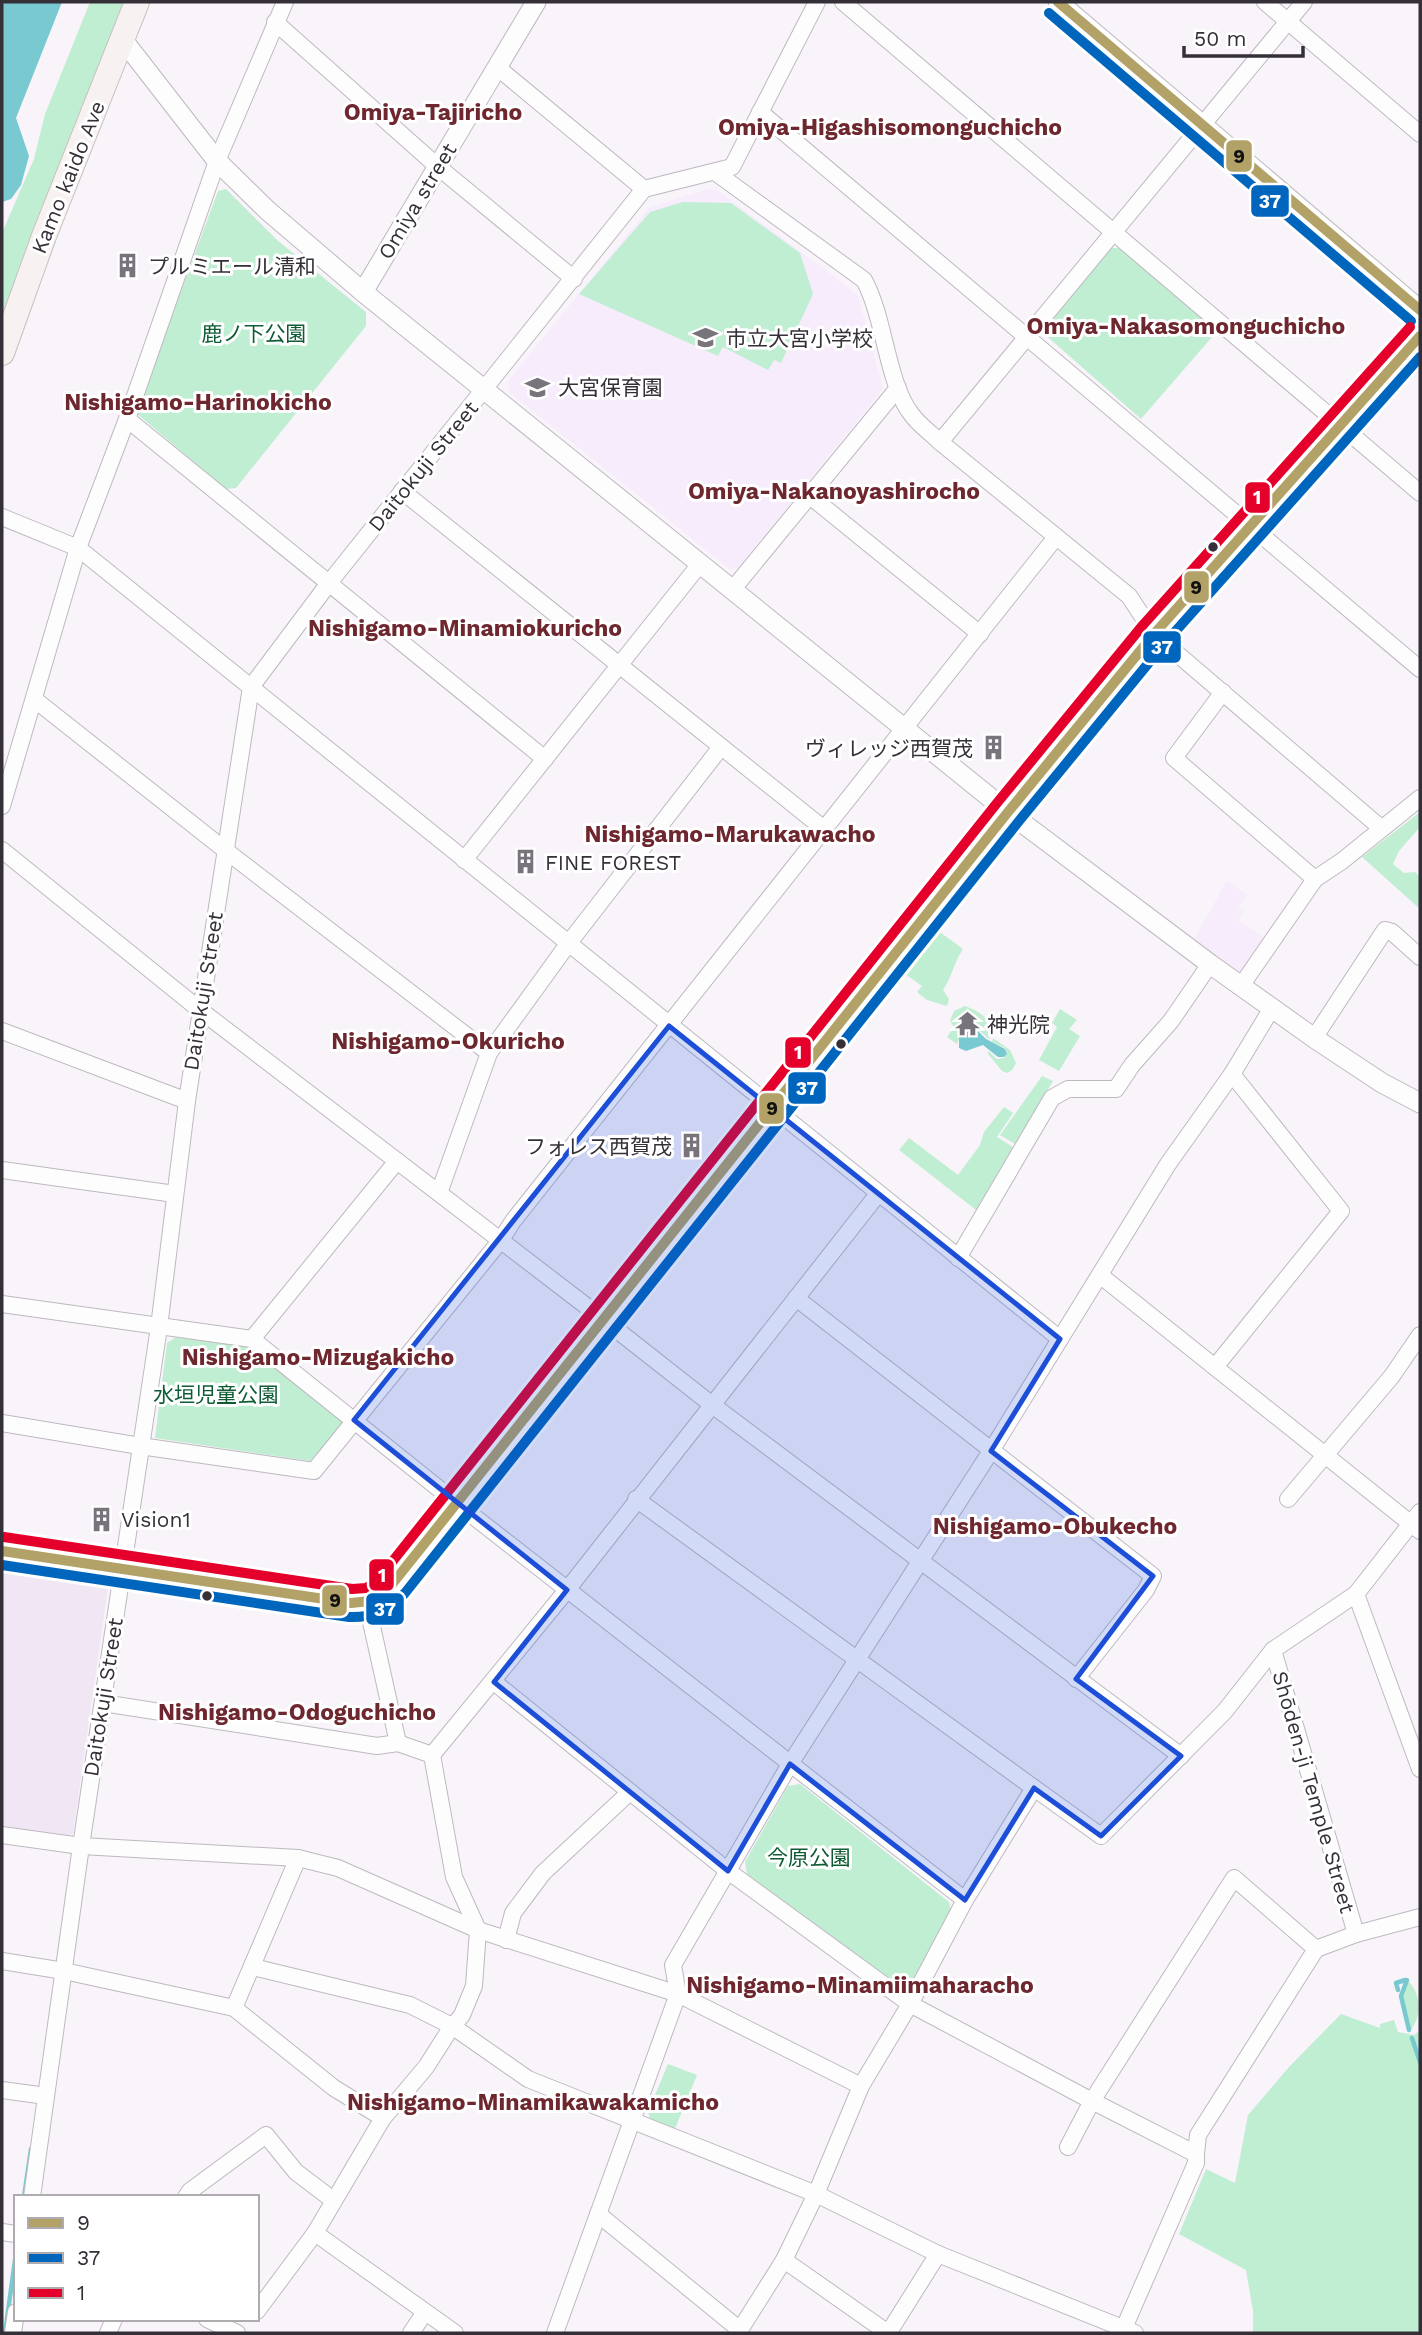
<svg xmlns="http://www.w3.org/2000/svg" width="1422" height="2335" font-family="'Work Sans','Noto Sans JP',sans-serif">
<rect width="100%" height="100%" fill="#f8f4fa"/>
<!-- built -->
<g fill="#f6ecfc">
<polygon points="707,189 717,190 831,274 858,296 883,389 738,568 730,569 509,392 508,381 649,208"/>
<polygon points="1227,881 1247,895 1238,908 1243,911 1238,920 1267,940 1247,970 1238,973 1194,940"/>
</g>
<!-- industrial -->
<polygon fill="#f1e7f4" points="2,1564 103,1580 108,1588 73,1834 66,1836 2,1826"/>
<!-- green -->
<g fill="#c0eed2">
<polygon points="90,2 129,2 2,334 2,233 34,159 45,114"/>
<polygon points="226,189 277,240 366,312 366,326 236,488 226,489 136,413 218,191"/>
<polygon points="683,202 731,203 800,253 813,294 781,363 774,360 768,370 723,347 718,356 579,294 650,212"/>
<polygon points="1110,248 1121,248 1218,330 1141,419 1042,332"/>
<polygon points="1420,812 1420,827 1399,851 1393,864 1404,873 1415,872 1420,877 1420,909 1362,857"/>
<path d="M937,930L963,949C954,962 952,977 943,990L949,999L947,1006L927,1000L917,992L922,986L904,973Z"/>
<path d="M965,1006C982,1012 993,1020 989,1039L971,1023L962,1030L957,1044L947,1037L954,1027L950,1021L954,1011Z"/>
<polygon points="1060,1009 1077,1020 1069,1029 1080,1036 1059,1071 1039,1060 1057,1027 1052,1023"/>
<polygon points="993,1038 1010,1050 1016,1063 1012,1070 1007,1073 1002,1071 988,1054 988,1051 997,1059 1004,1058 1007,1054 1005,1048 992,1042"/>
<polygon points="1042,1076 1053,1081 1015,1144 1000,1135"/>
<polygon points="1004,1107 1013,1113 997,1137 1013,1147 976,1210 899,1150 909,1138 958,1175 980,1145 984,1132"/>
<polygon points="176,1337 247,1345 346,1422 310,1461 155,1438 167,1343"/>
<polygon points="800,1784 949,1902 952,1913 912,1986 901,1989 747,1874 745,1862 788,1786"/>
<path d="M1407,1980C1422,1993 1422,2017 1410,2031L1402,1996Z"/>
<polygon points="1341,2014 1380,2028 1380,2024 1394,2020 1398,2032 1414,2035 1420,2030 1420,2333 1253,2333 1253,2311 1246,2270 1179,2234 1206,2169 1235,2183 1248,2115 1289,2067"/>
<polygon points="668,2064 697,2075 674,2131 651,2122 648,2112"/>
</g>
<!-- water -->
<g fill="#78c9d0">
<polygon points="2,2 62,2 16,118 29,156 21,185 11,199 2,202"/>
<polygon points="971,1024 986,1039 1005,1049 1007,1054 1004,1057 998,1057 983,1045 966,1051 959,1048 959,1037"/>
</g>
<g fill="none" stroke-linecap="round" stroke-linejoin="round">
<!-- stream -->
<g stroke="#78c9d0" stroke-width="4.5">
<polyline points="1407,1980 1401,1996 1409,2030"/>
<polyline points="1398,1990 1396,1983 1405,1980"/>
<polyline points="1412,2038 1420,2062"/>
<polyline points="24,2197 31,2149"/>
<polyline points="5,2333 16,2253"/>
</g>
<defs>
<g id="minor">
<polyline points="843,2 1420,493"/>
<polyline points="1265,2 1420,134"/>
<polyline points="275,22 437,166 574,279"/>
<polyline points="498,68 644,189"/>
<polyline points="760,112 1420,669"/>
<path d="M715,172L864,280C885,318 887,384 912,415C919,425 931,433 940,442L1129,596L1154,634L1381,828"/>
<polyline points="127,419 545,759"/>
<polyline points="940,442 1304,2"/>
<polyline points="402,491 824,829"/>
<polyline points="810,496 980,634"/>
<polyline points="2,517 78,548 1060,1339"/>
<polyline points="732,590 898,388"/>
<polyline points="1223,692 1174,758 1315,879"/>
<polyline points="34,699 225,850 489,1053"/>
<polyline points="2,806 78,548 127,419 217,161 285,2"/>
<polyline points="2,850 200,1010 594,1312 711,1404 1181,1756"/>
<polyline points="464,860 700,564"/>
<polyline points="1241,986 1315,879 1342,861 1420,798"/>
<polyline points="2,1031 187,1101"/>
<polyline points="1314,1038 1385,930 1392,932 1420,957"/>
<polyline points="2,1170 175,1194"/>
<polyline points="439,1193 489,1053 568,944 721,747"/>
<polyline points="958,1258 1052,1098 1068,1089 1116,1089 1132,1065 1171,1021 1210,964"/>
<polyline points="1101,1276 1420,1531"/>
<polyline points="796,1298 1153,1576 1146,1590 1076,1679"/>
<polyline points="2,1304 252,1339 468,1512 965,1900"/>
<polyline points="252,1339 397,1161"/>
<polyline points="1215,1367 1341,1211 1232,1074"/>
<polyline points="2,1423 140,1446 314,1471 501,1240 513,1221 1056,537"/>
<polyline points="636,1499 1034,1788"/>
<polyline points="1288,1499 1392,1376 1420,1335"/>
<polyline points="1356,1594 1420,1769"/>
<polyline points="367,1604 398,1743 432,1755 567,1590 878,1194"/>
<polyline points="1273,1650 1356,1934"/>
<polyline points="494,1682 728,1871 910,2004 1092,2101 1196,2154 1198,2135 1316,1949"/>
<polyline points="103,1703 377,1746 398,1743"/>
<polyline points="432,1755 454,1877 478,1930 678,1994 861,2086"/>
<polyline points="2,1835 81,1846 298,1858 338,1868 478,1930 474,1986 462,2015 449,2031 426,2067 383,2118 315,2233 257,2311"/>
<polyline points="506,1940 513,1913 543,1873 630,1792"/>
<polyline points="2,1961 64,1971 234,2008 298,1858"/>
<polyline points="253,1967 410,2005 452,2026 528,2079 816,2194 938,2254 1135,2333"/>
<polyline points="234,2008 334,2088 383,2118"/>
<polyline points="2,2090 46,2096"/>
<polyline points="1068,2147 1092,2101 1234,1878 1316,1949 1356,1934 1420,1917"/>
<polyline points="32,2197 81,1846 159,1327 187,1101 251,687 329,583 644,189 732,167 817,2"/>
<polyline points="186,2197 190,2191 266,2135 296,2172 333,2200"/>
<polyline points="598,2214 740,2330"/>
<polyline points="2,2232 16,2234"/>
<polyline points="315,2233 455,2333"/>
<polyline points="784,2260 888,2333"/>
<polyline points="207,2319 237,2333"/>
<polyline points="1124,2328 1196,2163 1196,2154"/>
<polyline points="13,2333 16,2312"/>
<polyline points="108,2333 114,2319"/>
<polyline points="411,2333 425,2312"/>
<polyline points="555,2333 678,1994 673,1965 790,1764 991,1451 1168,1164 1232,1074 1272,1008"/>
<polyline points="738,2333 784,2260 816,2194 861,2086 910,2004 965,1900 1034,1788 1101,1836 1225,1711 1273,1650 1356,1594 1420,1512"/>
<polyline points="891,2333 889,2332 938,2254"/>
</g>
<g id="tertiary">
<polyline points="1058,2 1420,310"/>
<polyline points="123,40 217,161 267,210 363,292 1008,812 1210,964 1314,1038 1382,1083 1420,1103"/>
<polyline points="363,292 536,2"/>
<path d="M2,1551L351,1603C371,1604 381,1598 394,1584L1008,812L1154,634L1420,336"/>
</g>
<polyline id="primary" points="2,353 44,236 137,2"/>
</defs>
<!-- minor casing -->
<use href="#minor" stroke="#bdb9bf" stroke-width="18"/>
<!-- tertiary casing -->
<use href="#tertiary" stroke="#bdb9bf" stroke-width="21"/>
<!-- primary casing -->
<use href="#primary" stroke="#c9bfbf" stroke-width="26"/>
<!-- minor -->
<use href="#minor" stroke="#fefdfe" stroke-width="16"/>
<!-- tertiary -->
<use href="#tertiary" stroke="#fefdfe" stroke-width="19"/>
<!-- primary -->
<use href="#primary" stroke="#f7f2f1" stroke-width="24"/>
<defs>
<g id="bus-1">
<polyline points="1058,2 1420,310"/>
<polyline points="2,1551 351,1603 370,1601 385,1593 1008,812 1154,634 1420,336"/>
</g>
<g id="bus-2">
<polyline points="1049,13 1411,321"/>
<path d="M2,1565L349,1617C373,1618 389,1610 405,1593L1019,821L1165,643L1420,357"/>
</g>
<polyline id="bus-3" points="4,1537 352,1589 366,1588 376,1582 997,803 1143,625 1410,327"/>
</defs>
<!-- bus-1 casing -->
<use href="#bus-1" stroke="#fff" stroke-width="16"/>
<!-- bus-2 casing -->
<use href="#bus-2" stroke="#fff" stroke-width="16"/>
<!-- bus-3 casing -->
<use href="#bus-3" stroke="#fff" stroke-width="16"/>
<!-- bus-1 -->
<use href="#bus-1" stroke="#b2a268" stroke-width="10"/>
<!-- bus-2 -->
<use href="#bus-2" stroke="#0065bd" stroke-width="10"/>
<!-- bus-3 -->
<use href="#bus-3" stroke="#e4002b" stroke-width="10"/>
</g>
<!-- marked area -->
<path fill="#1d4ed8" fill-opacity="0.2" stroke="#1d4ed8" stroke-width="5" stroke-linejoin="round" d="M669,1026L1060,1339L991,1451L1153,1576L1076,1679L1181,1756L1101,1836L1034,1788L965,1900L790,1764L728,1871L494,1682L567,1590L354,1420Z"/>
<!-- icons -->
<defs>
<symbol id="building-bare" viewBox="-9 -9 18 18"><path d="M-4-6H4V6H1V3H-1V6H-4ZM-2.5-4.3h1.7v1.8h-1.7ZM.8-4.3h1.7v1.8H.8ZM-2.5-1h1.7V.8h-1.7ZM.8-1h1.7V.8H.8Z" fill="#79747c" stroke="#fff" stroke-width="2.5" paint-order="stroke"/></symbol>
<symbol id="school-bare" viewBox="-9 -9 18 18"><path d="M0-5L7-2L0 1L-7-2ZM-4 1L0 2.5L4 1V4Q0 6-4 4Z" fill="#79747c" stroke="#fff" stroke-width="2.5" paint-order="stroke"/></symbol>
<symbol id="temple-bare" viewBox="-9 -9 18 18"><path d="M0-6L5-2H3V0L6.5 2.5H4V6H1.5V3h-3V6H-4V2.5H-6.5L-3 0V-2H-5Z" fill="#79747c" stroke="#fff" stroke-width="2.5" paint-order="stroke"/></symbol>
</defs>
<g fill-rule="evenodd">
<use href="#building-bare" x="110" y="248" width="35" height="35"/>
<use href="#school-bare" x="688" y="320" width="35" height="35"/>
<use href="#school-bare" x="520" y="370" width="35" height="35"/>
<use href="#building-bare" x="976" y="730" width="35" height="35"/>
<use href="#building-bare" x="508" y="844" width="35" height="35"/>
<use href="#temple-bare" x="950" y="1006" width="35" height="35"/>
<use href="#building-bare" x="674" y="1128" width="35" height="35"/>
<use href="#building-bare" x="84" y="1502" width="35" height="35"/>
</g>
<!-- markers -->
<g fill="#352f38" stroke="#fff" stroke-width="2.5">
<circle cx="1213" cy="547" r="6"/>
<circle cx="841" cy="1044" r="6"/>
<circle cx="207" cy="1596" r="6"/>
</g>
<g text-anchor="middle" dominant-baseline="central" stroke-width="6" stroke-linejoin="round" paint-order="stroke">
<!-- street labels -->
<g font-size="21" fill="#352f38" stroke="#fff">
<text transform="translate(68 177) rotate(-68)">Kamo kaido Ave</text>
<text transform="translate(417 201) rotate(-59)">Omiya street</text>
<text transform="translate(423 466) rotate(-51)">Daitokuji Street</text>
<text transform="translate(203 991) rotate(-81)">Daitokuji Street</text>
<text transform="translate(103 1697) rotate(-81)">Daitokuji Street</text>
<text transform="translate(1314 1792) rotate(74)">Shōden-ji Temple Street</text>
</g>
<!-- poi labels -->
<g font-size="21" fill="#352f38" stroke="#fff" text-anchor="start">
<text x="148" y="266">プルミエール清和</text>
<text x="726" y="338">市立大宮小学校</text>
<text x="558" y="387">大宮保育園</text>
<text x="973" y="748" text-anchor="end">ヴィレッジ西賀茂</text>
<text x="545" y="862">FINE FOREST</text>
<text x="987" y="1024">神光院</text>
<text x="672" y="1146" text-anchor="end">フォレス西賀茂</text>
<text x="121" y="1519">Vision1</text>
</g>
<!-- park labels -->
<g font-size="21" fill="#0e5b34" stroke="#fff">
<text x="254" y="333">鹿ノ下公園</text>
<text x="216" y="1394">水垣児童公園</text>
<text x="809" y="1857">今原公園</text>
</g>
<!-- neighbourhood labels -->
<g font-size="23" font-weight="bold" fill="#6e272e" stroke="#fff">
<text x="433" y="112">Omiya-Tajiricho</text>
<text x="890" y="127">Omiya-Higashisomonguchicho</text>
<text x="1186" y="326">Omiya-Nakasomonguchicho</text>
<text x="198" y="402">Nishigamo-Harinokicho</text>
<text x="834" y="491">Omiya-Nakanoyashirocho</text>
<text x="465" y="628">Nishigamo-Minamiokuricho</text>
<text x="730" y="834">Nishigamo-Marukawacho</text>
<text x="448" y="1041">Nishigamo-Okuricho</text>
<text x="318" y="1357">Nishigamo-Mizugakicho</text>
<text x="1055" y="1526">Nishigamo-Obukecho</text>
<text x="297" y="1712">Nishigamo-Odoguchicho</text>
<text x="860" y="1985">Nishigamo-Minamiimaharacho</text>
<text x="533" y="2102">Nishigamo-Minamikawakamicho</text>
</g>
</g>
<g stroke="#fff" stroke-width="2.5">
<rect x="1225" y="139" width="28" height="34" rx="7" fill="#b2a268"/>
<rect x="1250" y="184" width="40" height="34" rx="7" fill="#0065bd"/>
<rect x="1244" y="481" width="27" height="33" rx="7" fill="#e4002b"/>
<rect x="1183" y="570" width="27" height="34" rx="7" fill="#b2a268"/>
<rect x="1142" y="630" width="40" height="34" rx="7" fill="#0065bd"/>
<rect x="784" y="1036" width="28" height="33" rx="7" fill="#e4002b"/>
<rect x="787" y="1071" width="40" height="34" rx="7" fill="#0065bd"/>
<rect x="758" y="1092" width="27" height="33" rx="7" fill="#b2a268"/>
<rect x="368" y="1558" width="27" height="34" rx="7" fill="#e4002b"/>
<rect x="321" y="1584" width="27" height="33" rx="7" fill="#b2a268"/>
<rect x="365" y="1592" width="40" height="34" rx="7" fill="#0065bd"/>
</g>
<g font-size="19" text-anchor="middle" font-weight="bold" fill="#fff">
<text x="1270" y="208">37</text>
<text x="1257" y="504">1</text>
<text x="1162" y="654">37</text>
<text x="798" y="1059">1</text>
<text x="807" y="1095">37</text>
<text x="382" y="1582">1</text>
<text x="385" y="1616">37</text>
</g>
<g font-size="19" text-anchor="middle" font-weight="bold" fill="#111">
<text x="1239" y="163">9</text>
<text x="1196" y="594">9</text>
<text x="772" y="1115">9</text>
<text x="335" y="1607">9</text>
</g>
<!-- border -->
<rect width="1422" height="2335" fill="none" stroke="#352f38" stroke-width="7"/>
<!-- legend -->
<rect x="14" y="2195" width="245" height="126" fill="#ffffff" stroke="#aeacaf" stroke-width="2"/>
<rect x="28" y="2218" width="35" height="10" fill="#b2a268" stroke="#aeacaf" stroke-width="2"/>
<text x="77" y="2230" font-size="21" fill="#352f38">9</text>
<rect x="28" y="2253" width="35" height="10" fill="#0065bd" stroke="#aeacaf" stroke-width="2"/>
<text x="77" y="2265" font-size="21" fill="#352f38">37</text>
<rect x="28" y="2288" width="35" height="10" fill="#e4002b" stroke="#aeacaf" stroke-width="2"/>
<text x="77" y="2300" font-size="21" fill="#352f38">1</text>
<!-- scale -->
<path d="M1184 46v10h119v-10" fill="none" stroke="#352f38" stroke-width="3.5"/>
<text x="1194" y="46" font-size="21" fill="#352f38" stroke="#ffffff" stroke-width="5" paint-order="stroke">50 m</text>
</svg>
